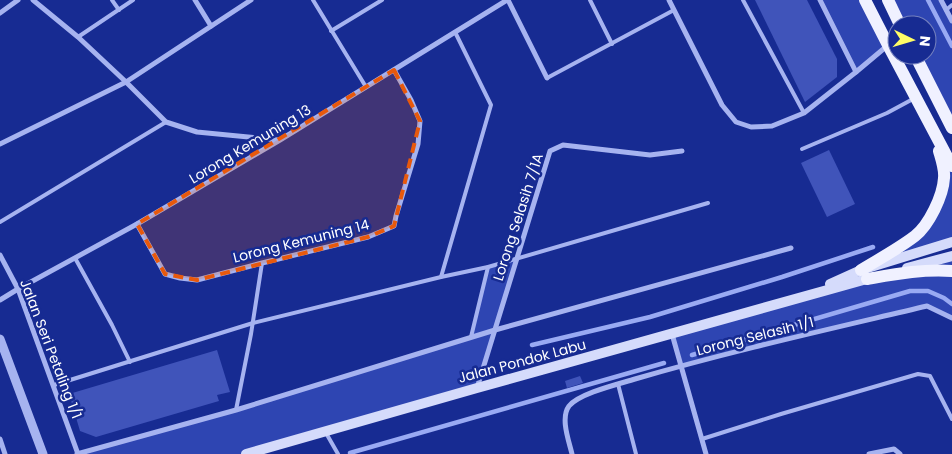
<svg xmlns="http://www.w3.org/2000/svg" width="952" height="454" font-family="Poppins,sans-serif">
<rect width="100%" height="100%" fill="#172b92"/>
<!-- green -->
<g fill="#2e45b2">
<polygon points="820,0 865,0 888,45 856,72"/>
<polygon points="888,0 941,0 952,21 952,128 915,55 927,55 927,25 900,25"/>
<polygon points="952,166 952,242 861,270 917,235"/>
<polygon points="952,256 952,318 927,306 681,366 672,334"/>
<polygon points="517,259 477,388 246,454 77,454 236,410 470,337 488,267"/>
</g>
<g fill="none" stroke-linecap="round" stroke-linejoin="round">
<!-- stream -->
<g stroke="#99aaf3" stroke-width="4.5">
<polyline points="928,0 952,46"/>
<polyline points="532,345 650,317 782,277 873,247"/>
<polyline points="692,355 910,291 928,291 944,298 952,304"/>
<polyline points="350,453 664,363"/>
</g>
</g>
<!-- building -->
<g fill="#4054ba">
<polygon points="755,0 807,0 837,59 837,77 805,102"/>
<polygon points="829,150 855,204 827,217 801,163"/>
<polygon points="217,350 230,392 217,395 219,401 96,437 80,431 69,394"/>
<polygon points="580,376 583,383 567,388 565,381"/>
</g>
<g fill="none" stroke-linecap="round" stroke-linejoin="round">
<!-- service -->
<g stroke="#a6b3f0" stroke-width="4">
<polyline points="112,0 119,10"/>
<polyline points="313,0 366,87"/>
<polyline points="590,0 612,44"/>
<polyline points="743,0 804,113"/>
<polyline points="946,10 952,5"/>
<polyline points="331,31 382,0"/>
<polyline points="78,37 133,0"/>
<polyline points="547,78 674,10"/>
<polyline points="802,149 887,113 913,99"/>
<polyline points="0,222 166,122"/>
<polyline points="75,258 112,325 130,362"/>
<polyline points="441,277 491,105 455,32"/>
<polyline points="471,337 488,267"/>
<polyline points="618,384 636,454"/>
<polyline points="54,385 253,323 441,277 488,267 708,203"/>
<polyline points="236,410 251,334 262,263"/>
<polyline points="326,433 338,454"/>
<polyline points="702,439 781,414 918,374 930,376 952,419"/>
</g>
<!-- minor -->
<g stroke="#a6b3f0" stroke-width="5">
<polyline points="33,0 78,37 126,82 166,122 197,132 278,140"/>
<polyline points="195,0 211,26"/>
<polyline points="508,0 547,78"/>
<polyline points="669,0 722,105 736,122 751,127 772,126 804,113 856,72 887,46"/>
<polyline points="820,0 856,72"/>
<polyline points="941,0 952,21"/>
<polyline points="0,13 18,0"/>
<polyline points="0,144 126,82 251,0"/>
<polyline points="137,224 165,274 180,278 197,280 262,263 368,237 394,226 396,216 418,144 420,121 411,100 394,70"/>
<polyline points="0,255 18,289 78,454"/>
<polyline points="0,300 18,289 137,224 280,140 507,0"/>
<polyline points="672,334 706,454"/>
<polyline points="477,388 550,151 563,145 650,155 682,151"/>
<polyline points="0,439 5,454"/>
<polyline points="77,454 236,410 495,330 791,248"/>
<path d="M572,454C569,441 560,418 569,406C580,393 619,384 635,379C731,351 830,329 927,306L952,318"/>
<polyline points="869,454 894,449 900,454"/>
</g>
<!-- tertiary -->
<polyline stroke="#a6b3f0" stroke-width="9" points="0,339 43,454"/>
<!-- secondary -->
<g stroke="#d5dbfb" stroke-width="10">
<polyline points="907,268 952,256"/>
<polyline points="830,284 861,270 952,242"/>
<polyline points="246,454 477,388 874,277"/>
</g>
<!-- primary -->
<g stroke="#f0f1ff" stroke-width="12">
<polyline points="865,0 888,45 952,166"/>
<polyline points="888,0 900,25"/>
<polyline points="915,55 952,128"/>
<path d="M861,270C879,259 898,249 915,236C929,225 943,196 944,178C945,169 941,158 939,151"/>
<path d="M867,279C896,274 922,269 952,271"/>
</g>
</g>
<!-- marked area -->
<path fill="#e8590c" fill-opacity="0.2" stroke="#e8590c" stroke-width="4" stroke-dasharray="10 6" stroke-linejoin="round" d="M394,70L420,121L394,226L368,237L197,280L165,274L137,224Z"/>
<g text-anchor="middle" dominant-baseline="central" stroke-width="5" stroke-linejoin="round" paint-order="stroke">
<!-- street labels -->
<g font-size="14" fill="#fff" stroke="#172b92">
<text transform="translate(250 144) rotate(-31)">Lorong Kemuning 13</text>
<text transform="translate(518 217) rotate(-72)">Lorong Selasih 7/1A</text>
<text transform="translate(301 241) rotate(-14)">Lorong Kemuning 14</text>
<text transform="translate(755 336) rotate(-14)">Lorong Selasih 1/1</text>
<text transform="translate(51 349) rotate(69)">Jalan Seri Petaling 1/1</text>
<text transform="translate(522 361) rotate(-15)">Jalan Pondok Labu</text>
</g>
</g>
<!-- north arrow -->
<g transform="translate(912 40) rotate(95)"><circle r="24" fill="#172b92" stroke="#7480be"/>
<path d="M0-4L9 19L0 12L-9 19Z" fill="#fffd66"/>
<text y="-8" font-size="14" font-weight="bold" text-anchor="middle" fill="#ffffff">N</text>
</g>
</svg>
